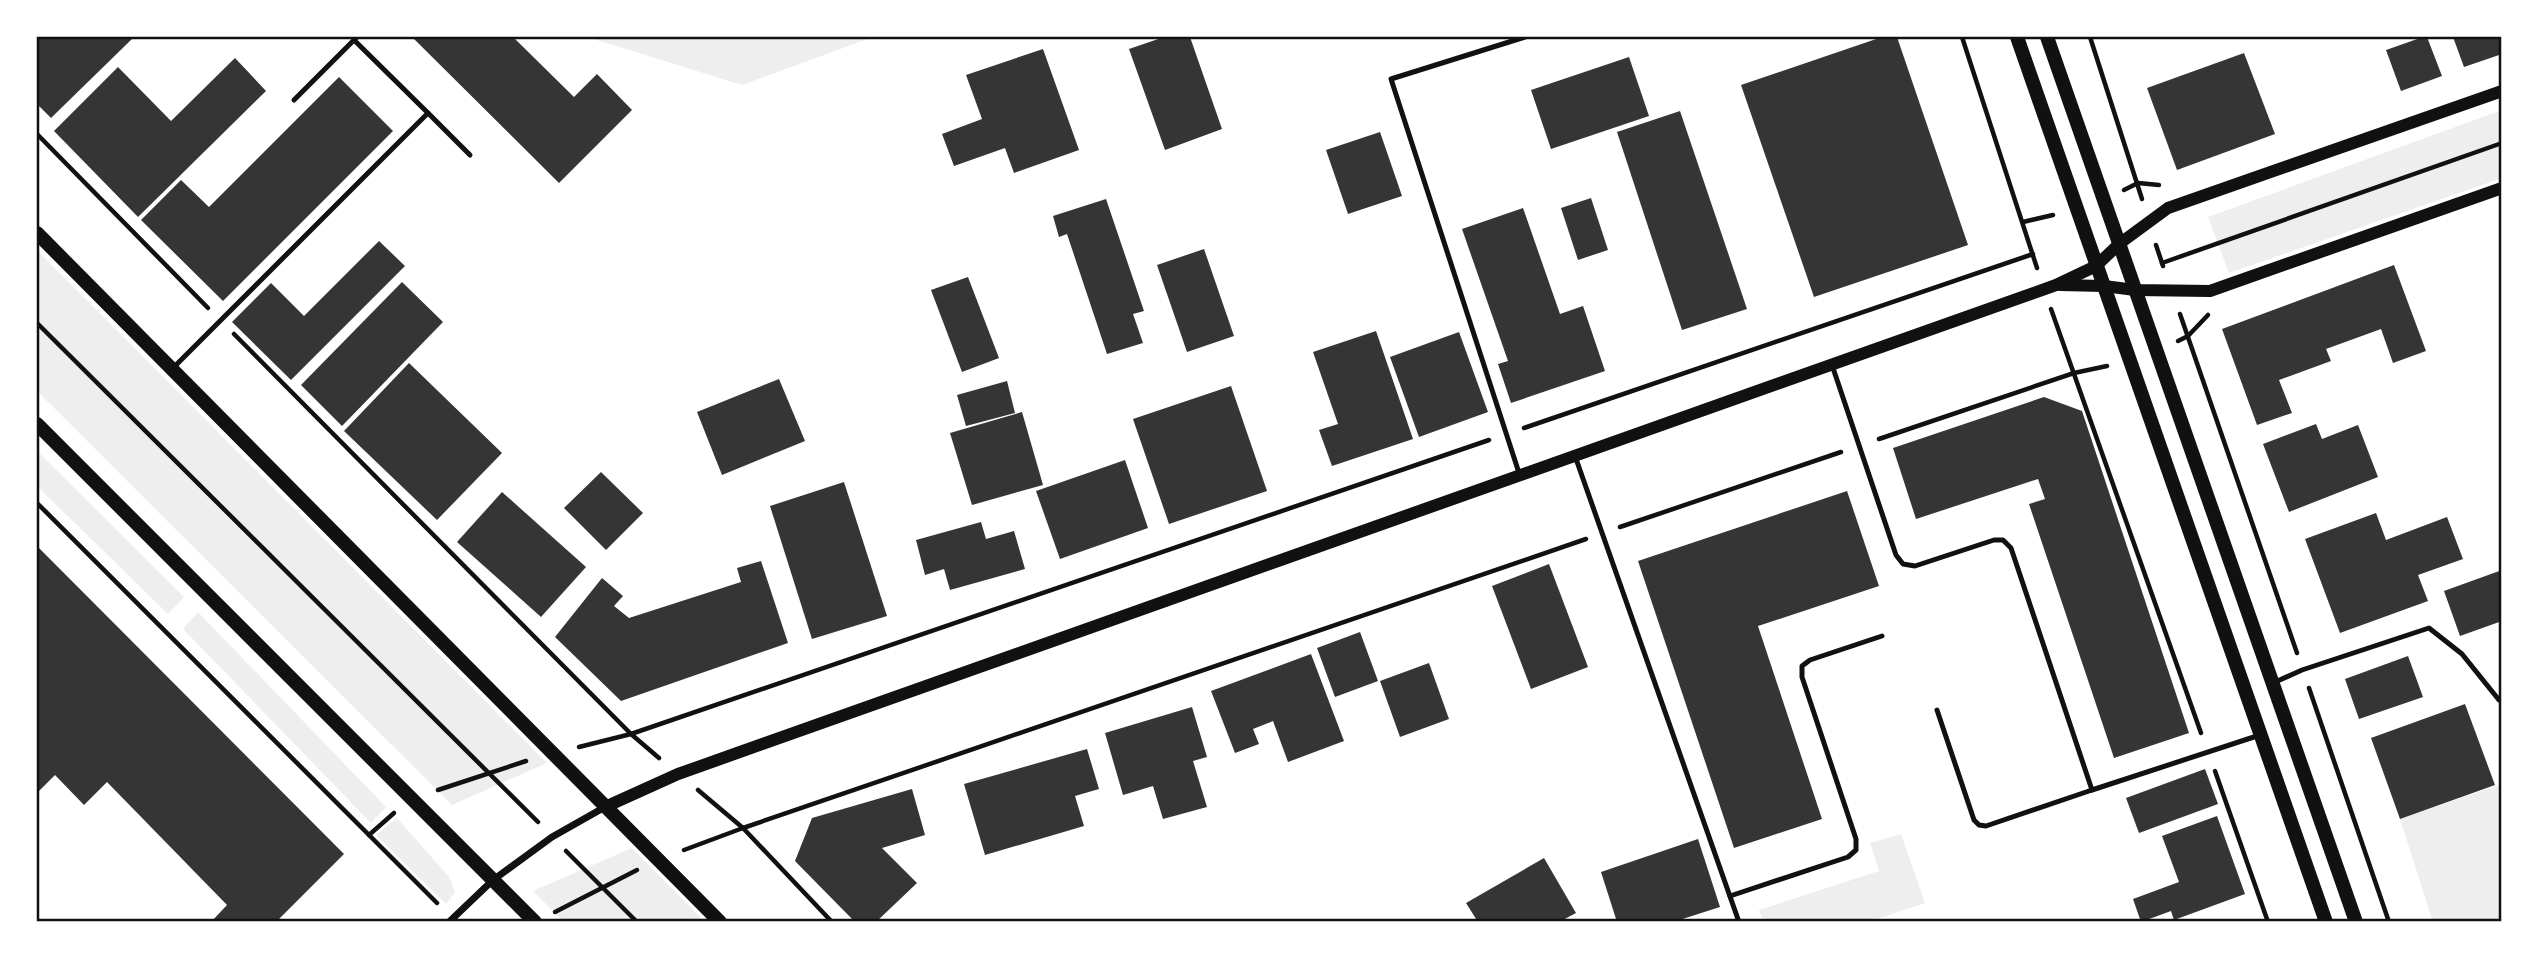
<svg xmlns="http://www.w3.org/2000/svg" width="2539" height="959" font-family="'Source Sans 3',sans-serif">
<rect width="100%" height="100%" fill="#fff"/>
<!-- green -->
<g fill="#eee">
<polygon points="587,37 873,37 742,85"/>
<polygon points="2502,110 2502,178 2229,273 2208,217"/>
<polygon points="37,250 547,763 452,805 37,391"/>
<polygon points="37,451 184,597 168,614 37,486"/>
<polygon points="198,612 386,807 371,823 183,629"/>
<polygon points="2502,784 2502,922 2433,922 2400,819"/>
<polygon points="397,818 449,877 455,892 446,904 376,835"/>
<polygon points="1901,834 1925,903 1868,922 1763,922 1759,910 1879,871 1870,843"/>
<polygon points="632,848 705,922 564,922 533,891"/>
</g>
<!-- building -->
<g fill="#353535">
<polygon points="37,37 134,37 51,118 37,104"/>
<polygon points="412,37 513,37 574,97 597,74 632,110 559,183"/>
<polygon points="1164,37 1190,37 1222,129 1165,150 1129,49"/>
<polygon points="1882,37 1897,37 1968,245 1814,297 1741,85"/>
<polygon points="2423,37 2427,37 2442,76 2401,91 2386,50"/>
<polygon points="2453,37 2502,37 2502,54 2464,67"/>
<polygon points="1043,49 1079,150 1014,173 1005,148 954,166 942,134 982,119 966,75"/>
<polygon points="2244,53 2275,134 2177,170 2147,88"/>
<polygon points="1629,57 1649,116 1551,149 1531,90"/>
<polygon points="235,58 266,91 138,217 54,131 118,67 171,121"/>
<polygon points="339,77 393,131 223,301 141,220 181,180 209,207"/>
<polygon points="1680,111 1747,309 1682,330 1617,132"/>
<polygon points="1380,132 1402,196 1348,214 1326,150"/>
<polygon points="1591,198 1608,250 1578,260 1561,208"/>
<polygon points="1106,199 1144,311 1133,314 1143,343 1107,354 1067,234 1059,237 1053,216"/>
<polygon points="1523,208 1560,314 1583,306 1605,371 1511,403 1498,364 1508,361 1462,229"/>
<polygon points="379,241 405,266 291,380 232,322 271,283 304,316"/>
<polygon points="1204,249 1234,336 1187,352 1157,265"/>
<polygon points="2394,265 2426,351 2393,363 2381,329 2326,349 2331,361 2279,380 2292,413 2257,425 2222,329"/>
<polygon points="968,277 999,358 962,372 931,290"/>
<polygon points="402,282 443,322 342,426 301,385"/>
<polygon points="1376,331 1413,439 1332,466 1319,430 1338,424 1313,352"/>
<polygon points="1459,332 1488,412 1419,437 1390,357"/>
<polygon points="409,363 502,453 437,520 344,431"/>
<polygon points="779,379 805,441 722,475 697,412"/>
<polygon points="1007,381 1015,413 966,426 957,395"/>
<polygon points="1231,386 1267,491 1169,524 1133,419"/>
<polygon points="2044,397 2082,411 2189,733 2114,758 2029,504 2045,499 2038,479 1916,519 1893,448"/>
<polygon points="1022,412 1043,485 972,505 950,433"/>
<polygon points="2316,424 2322,439 2358,425 2378,477 2289,512 2263,444"/>
<polygon points="1125,460 1148,528 1060,559 1036,491"/>
<polygon points="601,472 643,513 606,550 564,508"/>
<polygon points="844,482 887,616 812,639 770,506"/>
<polygon points="1847,491 1879,586 1758,626 1822,819 1734,848 1638,561"/>
<polygon points="502,492 586,567 541,617 457,542"/>
<polygon points="2376,513 2386,540 2447,517 2463,559 2418,575 2428,601 2340,633 2305,539"/>
<polygon points="981,522 986,539 1014,531 1025,569 950,590 944,569 925,575 916,540"/>
<polygon points="37,546 344,854 276,922 211,922 227,905 107,782 84,805 55,775 37,793"/>
<polygon points="761,561 788,643 621,701 555,637 602,578 623,596 614,606 629,618 741,582 737,568"/>
<polygon points="1549,564 1588,667 1531,689 1492,586"/>
<polygon points="2502,570 2502,621 2460,636 2444,591"/>
<polygon points="1360,632 1378,681 1335,697 1317,648"/>
<polygon points="1311,654 1344,741 1288,762 1273,721 1253,729 1259,744 1235,753 1211,691"/>
<polygon points="2408,656 2423,697 2359,719 2345,679"/>
<polygon points="1429,663 1449,719 1400,737 1380,681"/>
<polygon points="2465,704 2495,785 2400,819 2371,738"/>
<polygon points="1192,707 1207,757 1193,761 1207,807 1163,819 1153,786 1123,795 1105,733"/>
<polygon points="1087,749 1099,789 1075,796 1084,826 985,855 964,784"/>
<polygon points="2205,769 2218,804 2139,833 2126,798"/>
<polygon points="912,789 925,835 882,848 917,883 876,922 855,922 795,861 812,818"/>
<polygon points="2217,816 2245,894 2174,920 2171,911 2141,922 2133,899 2179,882 2162,836"/>
<polygon points="1698,839 1720,907 1673,922 1617,922 1601,872"/>
<polygon points="1544,858 1576,913 1559,922 1478,922 1466,903"/>
</g>
<g fill="none" stroke-linecap="round" stroke-linejoin="round">
<!-- path -->
<g stroke="#111" stroke-width="4.5">
<polyline points="1962,37 2037,268"/>
<polyline points="2090,37 2142,199"/>
<polyline points="37,134 208,308"/>
<polyline points="2124,190 2138,183 2159,185"/>
<polyline points="2023,222 2053,215"/>
<polyline points="2156,245 2163,266"/>
<polyline points="2162,263 2502,143"/>
<polyline points="2051,309 2201,733"/>
<polyline points="2180,314 2297,653"/>
<polyline points="37,323 538,822"/>
<polyline points="234,334 631,734 659,758"/>
<polyline points="2178,341 2188,336 2208,315"/>
<polyline points="1524,428 2033,254"/>
<polyline points="1879,439 2074,373 2107,366"/>
<polyline points="37,503 437,903"/>
<polyline points="1620,527 1841,452"/>
<polyline points="2309,688 2389,922"/>
<polyline points="579,747 631,734 1489,440"/>
<polyline points="2215,771 2268,922"/>
<polyline points="438,790 526,761"/>
<polyline points="698,790 743,828 832,922"/>
<polyline points="369,835 394,813"/>
<polyline points="684,850 743,828 1586,539"/>
<polyline points="566,851 637,922"/>
<polyline points="555,912 637,870"/>
</g>
<!-- service -->
<g stroke="#111" stroke-width="5">
<polyline points="294,100 354,40"/>
<polyline points="428,113 470,155"/>
<polyline points="1832,365 1896,555 1903,564 1915,566 1994,540 2003,540 2011,548 2092,790 2260,735"/>
<polyline points="173,368 428,113 354,40 357,37"/>
<polyline points="1575,456 1739,922"/>
<polyline points="1520,476 1391,79 1525,37"/>
<polyline points="2273,683 2302,670 2429,628 2462,654 2499,700 2502,699"/>
<polyline points="1937,710 1974,820 1979,825 1986,826 2092,790"/>
<polyline points="1730,896 1848,857 1856,850 1856,839 1802,677 1802,666 1810,660 1882,636"/>
</g>
<!-- minor -->
<polyline stroke="#111" stroke-width="7" points="449,922 493,880 552,837 605,807"/>
<!-- tertiary -->
<g stroke="#111" stroke-width="12">
<polyline points="2060,285 2104,286 2135,290 2210,291 2502,188"/>
<polyline points="605,807 678,774 2056,285 2096,266 2119,244 2168,208 2502,91"/>
</g>
<!-- secondary -->
<g stroke="#111" stroke-width="14">
<polyline points="2017,37 2326,922"/>
<polyline points="2047,37 2356,922"/>
<polyline points="37,233 720,922"/>
<polyline points="37,424 535,922"/>
</g>
</g>
<!-- border -->
<rect width="2539" height="959" fill="none" stroke="#ffffff" stroke-width="77"/>
<rect x="38" y="38" width="2462" height="882" fill="none" stroke="#111" stroke-width="2.5"/>
</svg>
